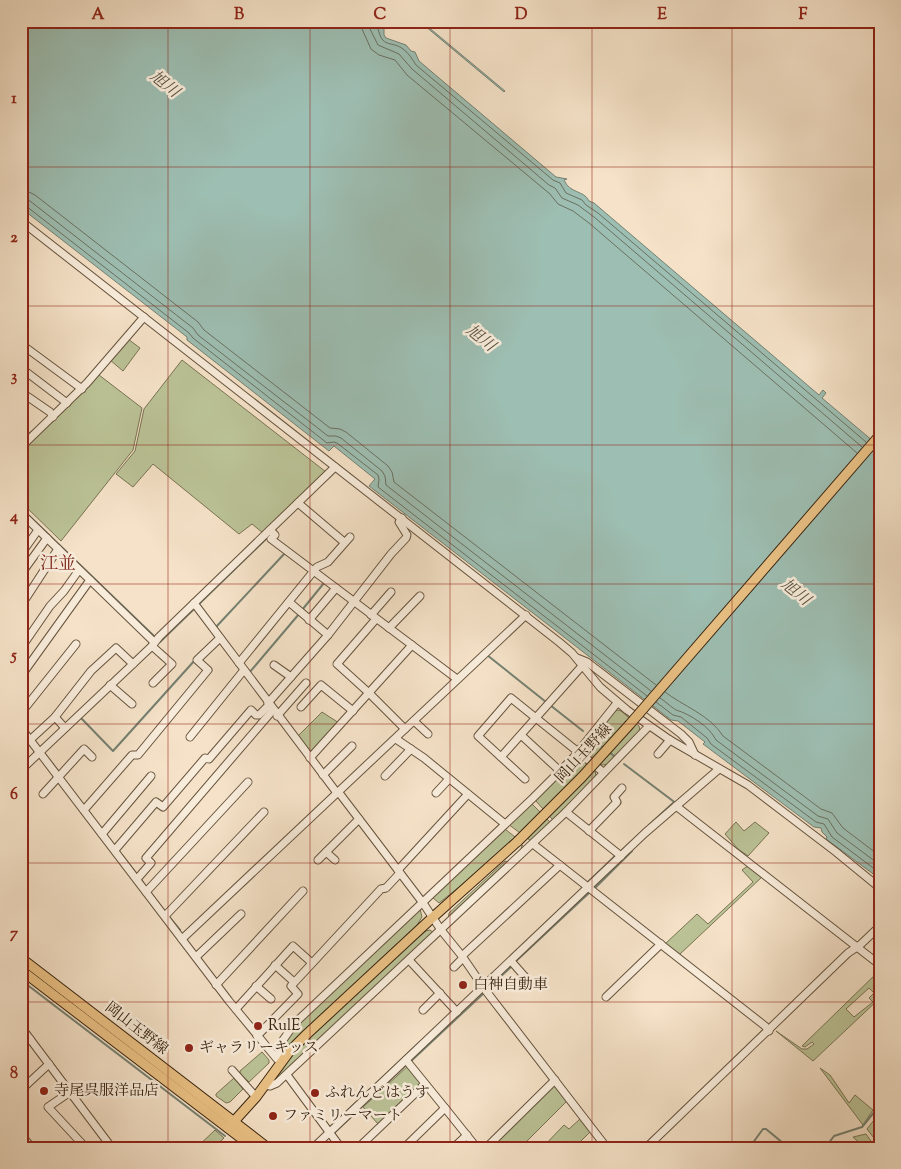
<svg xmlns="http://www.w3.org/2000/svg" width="901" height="1169" font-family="'Sorts Mill Goudy','Noto Serif JP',serif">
<rect width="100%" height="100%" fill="#f5e2c8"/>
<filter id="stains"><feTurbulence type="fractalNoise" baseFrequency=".004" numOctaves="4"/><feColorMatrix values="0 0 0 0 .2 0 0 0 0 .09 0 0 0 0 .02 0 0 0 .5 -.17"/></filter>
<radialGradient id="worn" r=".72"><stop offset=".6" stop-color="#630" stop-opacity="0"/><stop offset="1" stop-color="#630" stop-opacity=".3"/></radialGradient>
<!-- green -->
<g fill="#bbc397" stroke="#797353" fill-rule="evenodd">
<polygon points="128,339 140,348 123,371 110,360"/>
<polygon points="182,360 326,472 263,533 252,524 239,534 153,464 133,487 116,474 135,451 144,409"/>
<polygon points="99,375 142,408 133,450 61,541 21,502 21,451"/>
<polygon points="618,710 621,711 639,726 640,731 610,764 602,765 587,755 585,748 615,711"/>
<polygon points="322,712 339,723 312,754 298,736"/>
<polygon points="577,758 583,759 595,771 596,776 553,820 535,800"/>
<polygon points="531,803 550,822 531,841 508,824"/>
<polygon points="736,822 744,831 755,822 769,833 748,856 738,849 725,834"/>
<polygon points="505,829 515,837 487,865 439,903 432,897"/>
<polygon points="522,845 525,848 448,921 449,913 505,861 508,862 521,849"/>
<polygon points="749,865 763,876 679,955 665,944 697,914 708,924 753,882 742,870"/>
<polygon points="420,909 422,917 417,925 283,1052 290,1033 297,1023"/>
<polygon points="430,930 434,933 273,1083 272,1082 299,1047 387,964 426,931"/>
<path d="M880,970V998L813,1061L776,1031L802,1049H807L814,1044L812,1042L805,1047L802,1046ZM869,988L874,993L869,998L873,1002L854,1017L846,1009Z"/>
<polygon points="262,1052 269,1060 269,1063 249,1082 240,1074 240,1071"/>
<polygon points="408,1066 421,1082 378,1124 363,1107"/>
<polygon points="820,1068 830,1075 849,1103 855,1095 873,1110 863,1125"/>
<polygon points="234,1078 243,1089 230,1102 226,1103 216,1096 216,1094"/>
<polygon points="556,1084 568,1100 520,1148 490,1148"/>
<polygon points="878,1115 880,1116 880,1146 867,1129"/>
<polygon points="580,1119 591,1131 574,1148 542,1148 564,1125 569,1129"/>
<polygon points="215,1130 224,1138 213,1148 196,1148"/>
<polygon points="866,1134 876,1148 877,1148 865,1148 853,1137"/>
</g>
<!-- water -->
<g fill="#9dbeb2" stroke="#748071">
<path d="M21,21H377L384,28V35L386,38L406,45L411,51L415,52L419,61L556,177L567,179L564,180C570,194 584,190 589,201L594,203L819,395L823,390L826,393L822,398L880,447V879L826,839L827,837L822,832L821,828L814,827L703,744L705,742L678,721L671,720L369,486L375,479L334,446L329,451L187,340V337L21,208Z"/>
<polygon points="419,21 421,21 505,91 504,92"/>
</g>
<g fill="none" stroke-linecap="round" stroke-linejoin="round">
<!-- shore -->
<g stroke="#6a7060" stroke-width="1">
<polyline points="361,21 362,29 371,49 379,55 395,60 407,75 550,194 558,204 573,211 589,223 857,453"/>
<polyline points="368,21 369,27 378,45 399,54 412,69 549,185 555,188 562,198 578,205 594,217 862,447"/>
<path d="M375,21C375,26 378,27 379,32C383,48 393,41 403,49C409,53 412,59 416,65L553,180L560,183L566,193L582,200L586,205L598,213L866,442"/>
<polyline points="21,191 29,192 35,195 198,322 204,330 330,428 340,429 346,432 388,466 392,472 394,482 656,685"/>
<polyline points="21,198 30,201 193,328 198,335 328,436 336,436 341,438 382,471 385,476 386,485 651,691"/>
<polyline points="21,205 26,206 189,333 193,338 327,443 334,442 337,443 378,475 379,479 378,487 647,696"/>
<path d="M665,692C683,706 710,715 723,736L821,809L832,813L843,828L880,856"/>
<path d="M660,698C665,701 671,707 676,710C690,714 710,727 716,740L818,816L828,819L837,833L880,865"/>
<polyline points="656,702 673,715 681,717 707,738 711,744 816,822 824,824 832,837 880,873"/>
</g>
<!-- stream -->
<g stroke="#748071" stroke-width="2">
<polyline points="21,441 36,428"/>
<polyline points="21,508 155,637"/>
<polyline points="198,605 268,537"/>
<polyline points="302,610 324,583"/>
<polyline points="216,627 285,553"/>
<polyline points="158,641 160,642 195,608"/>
<polyline points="487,655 546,702"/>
<polyline points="249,673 299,614"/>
<polyline points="550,705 583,731"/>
<polyline points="80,717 113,751 195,660"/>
<polyline points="593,740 604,748"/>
<polyline points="608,751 614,756"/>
<polyline points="45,754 59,772"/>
<polyline points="624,764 677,804"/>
<polyline points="649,825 673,803"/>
<polyline points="620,852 633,840"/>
<polyline points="122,855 136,873"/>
<polyline points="142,881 145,885"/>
<polyline points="587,883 616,855"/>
<polyline points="594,889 632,851"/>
<polyline points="170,918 180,930"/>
<polyline points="515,962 590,892"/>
<polyline points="21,980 225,1136"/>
<polyline points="488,988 512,966"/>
<polyline points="410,1062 485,992"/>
<polyline points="329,1128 420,1042"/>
<polyline points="333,1134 406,1065"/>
<polyline points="641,1148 656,1134"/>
<polyline points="665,1148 668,1145 672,1148"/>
<polyline points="749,1148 763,1129 766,1129 789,1148"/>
<polyline points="825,1148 834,1136 862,1127 880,1105"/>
</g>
<defs>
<g id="minor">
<polyline points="21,221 559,642 572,653 600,687 627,710 670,740 748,785 836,852 880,888"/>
<polyline points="21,344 82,389"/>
<polyline points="21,368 67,403"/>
<polyline points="21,392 50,412 53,417"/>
<polyline points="21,447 87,383 144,317"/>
<polyline points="298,503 344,542"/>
<polyline points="21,513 154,642"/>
<polyline points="270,530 275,535 271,539 457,679"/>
<polyline points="21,554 38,530"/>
<polyline points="21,574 47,538"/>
<polyline points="26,598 58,549"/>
<polyline points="289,602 328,635 391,554 406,538 407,535 399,522 402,518"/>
<polyline points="194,603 337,793 340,794 423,903 441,930 462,956 486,991 607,1148"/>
<polyline points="371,615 391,592"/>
<polyline points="376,619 337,664 369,693 405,729"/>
<polyline points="309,620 336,588"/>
<polyline points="389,628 420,596"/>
<polyline points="152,646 172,664 153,683"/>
<polyline points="21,648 50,606 64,591 79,570"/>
<polyline points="577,658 587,662 681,734 689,742 695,755"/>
<polyline points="239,663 317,567 328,562 350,537"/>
<polyline points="274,665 291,677"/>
<polyline points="21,676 90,580"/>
<polyline points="110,685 132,704"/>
<polyline points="268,703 328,635"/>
<polyline points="301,707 321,685 353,711"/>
<polyline points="21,713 76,644"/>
<polyline points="277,716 306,683"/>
<polyline points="55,717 65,728"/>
<polyline points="414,721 428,734"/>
<polyline points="21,728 229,1001 277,1059"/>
<polyline points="521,735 560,771"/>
<polyline points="190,737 244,670"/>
<polyline points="396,739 424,758 505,824"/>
<polyline points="30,740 55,717 91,671 116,648 133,664"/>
<polyline points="658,754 670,740"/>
<polyline points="501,757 582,666"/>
<polyline points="310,758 412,645"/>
<polyline points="21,770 152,646 159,637 335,467"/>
<polyline points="323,775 352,746"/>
<polyline points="385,776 411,749"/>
<polyline points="525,779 478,736 511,698 603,772"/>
<polyline points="436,793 449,779"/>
<polyline points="43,794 84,749 92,757"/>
<polyline points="676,806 880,965"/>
<polyline points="84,810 132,755 138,755 208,670 197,660 220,638"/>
<polyline points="566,812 621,856"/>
<polyline points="589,831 617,802 614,797 622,788"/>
<polyline points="102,834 151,776"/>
<polyline points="533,844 765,1026 769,1031"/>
<polyline points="115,850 156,802 163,807 205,758 209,759 251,710 256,715 259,715 269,705"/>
<polyline points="326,852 335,860"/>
<polyline points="318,860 359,819"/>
<polyline points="398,870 468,794"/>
<polyline points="137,879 151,863 146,858 273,710"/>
<polyline points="146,892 248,782"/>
<polyline points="165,916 264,812"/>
<polyline points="182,939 526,615"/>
<polyline points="462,956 560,865"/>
<polyline points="196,957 241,914"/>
<polyline points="409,960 457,1012"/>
<polyline points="511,961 526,978"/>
<polyline points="275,965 294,982"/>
<polyline points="454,967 463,958"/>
<polyline points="216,985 303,891"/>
<polyline points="256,986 271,999"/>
<polyline points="606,997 661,944"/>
<polyline points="236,1009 293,946 312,963"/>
<polyline points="423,1010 440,993"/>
<polyline points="21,1027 112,1148"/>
<polyline points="257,1036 298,994 291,986 381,889 386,888 400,873"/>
<polyline points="21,1046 30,1039"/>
<polyline points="277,1057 283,1040 295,1023 533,798 573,758 617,703"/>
<polyline points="232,1070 256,1097"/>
<polyline points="287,1075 341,1148"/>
<polyline points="265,1085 270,1086 277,1083 566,812 649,726"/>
<polyline points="21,1090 49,1064"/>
<polyline points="70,1092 48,1107 86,1148"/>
<polyline points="445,1108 477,1148"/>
<polyline points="21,1135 32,1148"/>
<polyline points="313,1148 645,833 719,769"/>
<polyline points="358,1148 425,1084"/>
<polyline points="404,1148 445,1108 406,1060"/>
<polyline points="453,1148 467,1135"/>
<polyline points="486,1148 555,1080"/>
<polyline points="646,1148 848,953 860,945 880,926"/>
</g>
<g id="major">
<polyline points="21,958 268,1148"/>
<polyline points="21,970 254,1148"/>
<polyline points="228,1128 256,1097 289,1052 307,1034 432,918 518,841"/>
</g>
</defs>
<!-- minor casing -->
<use href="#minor" stroke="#66533d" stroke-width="9"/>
<!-- major casing -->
<use href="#major" stroke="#37230f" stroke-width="11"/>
<!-- minor -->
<use href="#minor" stroke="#f8ecdb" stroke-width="7"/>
<!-- major -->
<use href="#major" stroke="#eac184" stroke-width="9"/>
<defs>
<polyline id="major-bridge" points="518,841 582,777 630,724 880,435"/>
</defs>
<!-- major-bridge casing -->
<use href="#major-bridge" stroke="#37230f" stroke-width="11" stroke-linecap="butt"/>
<!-- major-bridge -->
<use href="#major-bridge" stroke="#eac184" stroke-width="9"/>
</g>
<!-- grid -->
<path fill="none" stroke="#8f2418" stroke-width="1" stroke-opacity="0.55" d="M168,21V1148M310,21V1148M450,21V1148M592,21V1148M732,21V1148M21,167H880M21,306H880M21,445H880M21,584H880M21,724H880M21,863H880M21,1002H880"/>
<!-- markers -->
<g fill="#8f2418" stroke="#f8ecdb" stroke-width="2">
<circle cx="463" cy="985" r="5"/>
<circle cx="258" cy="1026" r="5"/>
<circle cx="189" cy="1048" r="5"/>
<circle cx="44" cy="1091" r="5"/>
<circle cx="315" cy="1093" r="5"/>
<circle cx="273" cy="1116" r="5"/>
</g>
<g text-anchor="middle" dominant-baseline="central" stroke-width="5" stroke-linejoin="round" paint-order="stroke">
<!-- street labels -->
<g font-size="15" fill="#37230f" stroke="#f8ecdb">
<text transform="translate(584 754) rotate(-47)">岡山玉野線</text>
<text transform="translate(136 1029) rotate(38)">岡山玉野線</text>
</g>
<!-- poi labels -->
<g font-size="15" fill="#37230f" stroke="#f8ecdb" text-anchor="start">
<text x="473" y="985">白神自動車</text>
<text x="268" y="1026">RulE</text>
<text x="199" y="1048">ギャラリーキッス</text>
<text x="54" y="1091">寺尾呉服洋品店</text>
<text x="325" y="1093">ふれんどはうす</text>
<text x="283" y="1116">ファミリーマート</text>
</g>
<!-- water labels -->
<g font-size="16" font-style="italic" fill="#565240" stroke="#f8ecdb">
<text transform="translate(164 85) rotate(39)">旭川</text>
<text transform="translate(480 339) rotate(39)">旭川</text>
<text transform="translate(795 593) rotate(39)">旭川</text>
</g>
<!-- quarter labels -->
<g font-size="18" fill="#7a1f14" stroke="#f8ecdb">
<text x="58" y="565">江並</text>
</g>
</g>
<!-- margin -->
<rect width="901" height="1169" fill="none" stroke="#f5e2c8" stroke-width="55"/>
<rect x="28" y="28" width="846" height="1114" fill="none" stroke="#8f2418" stroke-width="2"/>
<g font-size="16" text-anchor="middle" font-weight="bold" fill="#8f2418">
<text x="98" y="19">A</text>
<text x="239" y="19">B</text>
<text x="380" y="19">C</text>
<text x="521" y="19">D</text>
<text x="662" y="19">E</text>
<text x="803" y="19">F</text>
<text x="14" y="103">1</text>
<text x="14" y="242">2</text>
<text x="14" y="381">3</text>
<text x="14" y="521">4</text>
<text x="14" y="660">5</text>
<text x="14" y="799">6</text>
<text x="14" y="938">7</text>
<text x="14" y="1078">8</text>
</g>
<rect width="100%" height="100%" filter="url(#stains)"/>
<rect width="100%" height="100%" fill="url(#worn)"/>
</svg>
